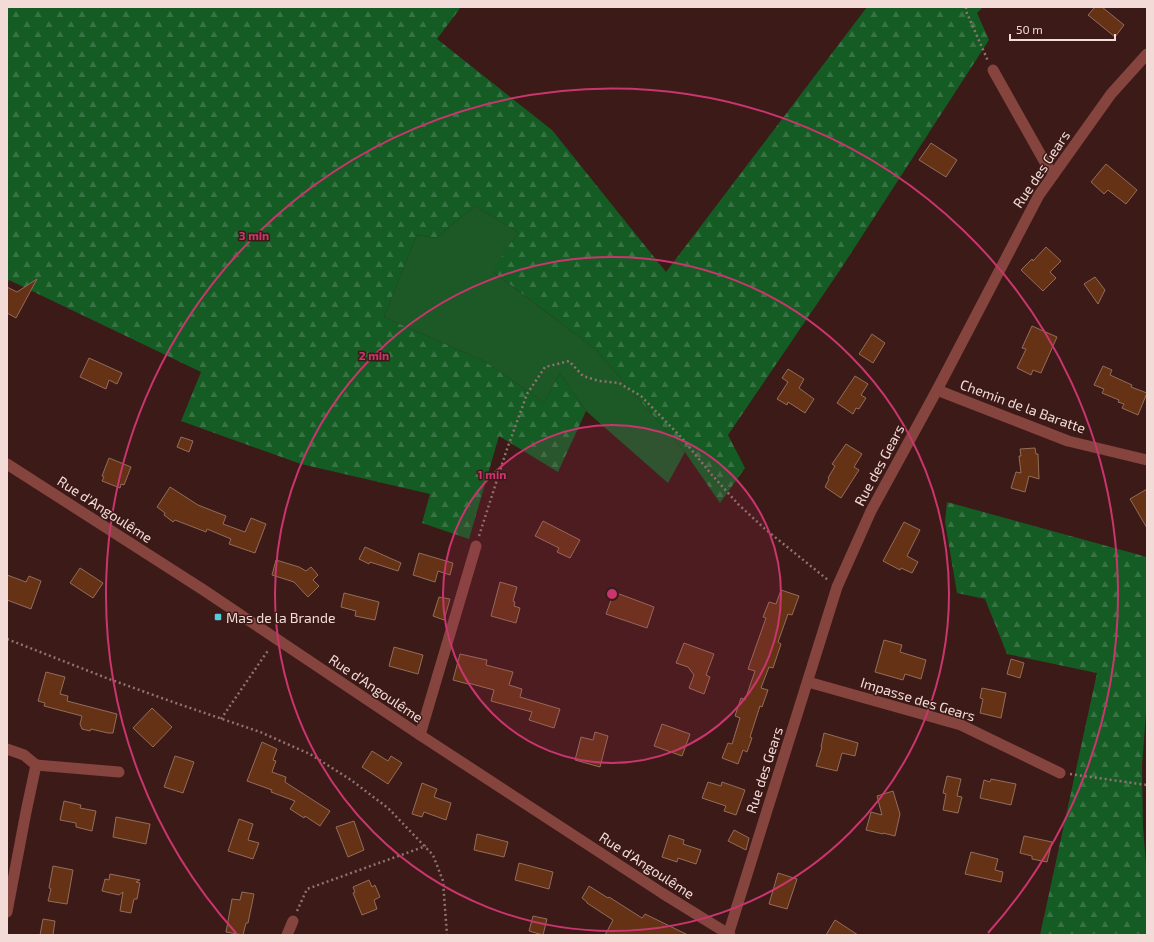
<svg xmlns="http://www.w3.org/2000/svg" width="1154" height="942" font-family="'Exo 2',sans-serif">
<defs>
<pattern id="forest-firs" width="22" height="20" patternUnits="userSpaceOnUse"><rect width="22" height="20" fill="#145c24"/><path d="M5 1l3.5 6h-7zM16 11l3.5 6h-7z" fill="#377343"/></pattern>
</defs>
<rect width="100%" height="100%" fill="#3c1a17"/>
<!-- grass -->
<polygon fill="#1c5927" points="475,206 518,232 493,272 595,349 685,452 668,483 586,411 560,373 544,402 484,361 384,317 417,235 436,238"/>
<!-- forest -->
<g fill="url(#forest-firs)">
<polygon points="7,7 461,7 437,39 552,130 666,272 867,7 983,7 977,13 989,40 842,267 728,435 745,468 720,503 685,452 595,349 492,271 518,232 475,206 436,238 417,235 384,317 484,361 544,402 560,373 586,411 558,472 499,436 469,539 422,523 430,494 301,464 181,421 201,372 9,280 7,282"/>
<polygon points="947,502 1147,557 1147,699 1142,766 1143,827 1147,877 1147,935 1040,935 1097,673 1007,654 985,599 957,593 945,522"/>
</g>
<!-- building -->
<g fill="#663216" stroke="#926d5b">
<polygon points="1095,7 1102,7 1124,25 1115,37 1088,15"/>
<polygon points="931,143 957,160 946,177 919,160"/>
<polygon points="1106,164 1137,190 1126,204 1108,190 1104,194 1091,182"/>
<polygon points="1046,247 1061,261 1050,272 1056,278 1043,291 1021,270 1032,259 1033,261"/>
<polygon points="1095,277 1105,290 1098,304 1084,284"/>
<polygon points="37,279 16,318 7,313 7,287 17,292"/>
<polygon points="1032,326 1057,337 1041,373 1033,370 1031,375 1017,368 1026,349 1022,348"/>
<polygon points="872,334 885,343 873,363 859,354"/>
<polygon points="89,358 122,373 117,384 109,380 106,389 80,377"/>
<polygon points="1103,366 1112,370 1110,375 1132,385 1131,387 1147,393 1138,415 1122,408 1124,404 1118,402 1119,400 1102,393 1104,389 1094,385"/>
<polygon points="788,369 804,379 799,388 814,399 805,413 788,402 787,405 777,399 788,382 782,378"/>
<polygon points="855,376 868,384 861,395 866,398 859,409 856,408 853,414 837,403"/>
<polygon points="181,437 193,441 189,452 177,447"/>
<polygon points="846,444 862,454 854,467 859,470 841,498 825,487 829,479 828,478 835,466 832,464"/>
<polygon points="1035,448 1036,454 1038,454 1039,479 1029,476 1025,492 1011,488 1016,472 1021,473 1019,456 1021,456 1020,449"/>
<polygon points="109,458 131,467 124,485 121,484 120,488 102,481 104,477 102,476"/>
<polygon points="170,487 198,505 226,516 223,524 245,532 251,518 266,524 255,553 229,544 231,539 207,529 206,532 175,520 173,522 164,515 165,513 157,507"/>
<polygon points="1147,489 1147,528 1130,499"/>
<polygon points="543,521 580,540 570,558 557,552 559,548 535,536"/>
<polygon points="904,522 920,530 907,556 918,562 912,573 901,568 900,570 883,561"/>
<polygon points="365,547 401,563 398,571 370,562 369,564 359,559"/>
<polygon points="419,553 453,563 450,575 438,571 435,582 413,575"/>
<polygon points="276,560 299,567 306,571 311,567 318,575 313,580 319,586 308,597 294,582 272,575"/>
<polygon points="80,568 103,583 93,598 70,583"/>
<polygon points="7,575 26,582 29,576 41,581 31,609 7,600"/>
<polygon points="500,582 517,587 513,601 515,602 514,606 520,608 516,623 491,616"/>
<polygon points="781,590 799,596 792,615 788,614 778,642 781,644 773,668 769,667 761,688 768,690 762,707 760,706 750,737 752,738 747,752 743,750 738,764 722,758 728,743 732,744 740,718 735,716 741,698 745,700 755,671 748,669 766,618 763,617 769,602 776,604"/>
<polygon points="614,592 654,607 647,628 606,614"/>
<polygon points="344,593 379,602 375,620 355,616 356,611 341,607"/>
<polygon points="439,597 450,599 444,620 433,616"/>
<polygon points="884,640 902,645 900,652 926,660 921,679 905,674 903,680 875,672"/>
<polygon points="684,643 714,654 706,675 710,677 704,694 689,688 694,675 688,667 676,663"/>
<polygon points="394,647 423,655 418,674 389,666"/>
<polygon points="460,654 487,660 486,665 513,672 509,685 522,689 520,697 560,709 554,728 529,720 532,712 491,701 494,690 468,683 468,684 453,680"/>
<polygon points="1011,659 1024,663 1020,678 1007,674"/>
<polygon points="46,672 65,677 60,694 68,696 67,701 117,714 113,733 108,733 91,729 90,731 82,729 80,724 82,716 44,706 45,703 38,701"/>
<polygon points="982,688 1006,693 1001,718 980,713 983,699 980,698"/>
<polygon points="152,708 172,727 153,747 133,728"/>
<polygon points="662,724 690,734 682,756 654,746"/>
<polygon points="595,732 608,736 600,767 575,760 581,737 593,740"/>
<polygon points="824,733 858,743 855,756 842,753 837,771 816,766 822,747 821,747"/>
<polygon points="262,742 277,749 273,760 276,761 272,772 286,777 285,782 330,811 320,826 305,816 304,818 290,809 295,801 271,792 272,790 247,781"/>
<polygon points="372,751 388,761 391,756 402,763 388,784 362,767"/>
<polygon points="175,756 194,762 183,793 164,787"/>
<polygon points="947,776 961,779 957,796 962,797 958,813 943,810 946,794 943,793"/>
<polygon points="991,779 1016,784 1011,805 980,798 984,780 990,782"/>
<polygon points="708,782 721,786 722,782 745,790 736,815 724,811 726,806 702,798"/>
<polygon points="422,783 437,789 434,797 451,803 446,820 424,812 422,817 412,814"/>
<polygon points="893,791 900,814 895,836 883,833 883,834 866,830 871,812 882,815 877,796"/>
<polygon points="64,801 81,805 80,808 96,811 92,831 76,827 76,823 60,820"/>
<polygon points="116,817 150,824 146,844 113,837"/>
<polygon points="239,819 253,824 248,840 259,843 253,859 228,851"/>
<polygon points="354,821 364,850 348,857 336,827"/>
<polygon points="734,830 749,838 746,850 728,841"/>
<polygon points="477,834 508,842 504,857 474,850"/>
<polygon points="669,835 684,840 683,844 701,850 696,864 678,858 677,862 662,857"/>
<polygon points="1024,836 1052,842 1047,862 1032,859 1032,856 1020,853"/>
<polygon points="971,852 998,859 995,870 1003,872 1001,882 965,874"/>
<polygon points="519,863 553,872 549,889 515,880"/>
<polygon points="53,866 73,870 67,904 48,901 51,889 49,888"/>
<polygon points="778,873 797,879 787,909 769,904"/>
<polygon points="110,874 140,880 136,882 140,883 137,899 134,899 131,913 120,911 123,892 119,895 102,891 105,879 109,880"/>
<polygon points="369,880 372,887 375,885 380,897 374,900 377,909 362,915 353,893 355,892 353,887"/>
<polygon points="589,886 608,898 609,897 642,918 645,914 688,935 605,935 613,920 587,903 587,902 582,898"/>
<polygon points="242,892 254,894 248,923 246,923 243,935 226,932 232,899 240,900"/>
<polygon points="533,916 547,919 543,935 529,931"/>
<polygon points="43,919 55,921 53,935 40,935"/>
<polygon points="835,920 858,935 826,935"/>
</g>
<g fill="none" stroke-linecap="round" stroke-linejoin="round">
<!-- path -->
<g stroke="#90726f" stroke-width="2.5" stroke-dasharray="2 3" stroke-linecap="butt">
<polyline points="966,7 966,11 988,61"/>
<polyline points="479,536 506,452 527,394 545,367 569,361 583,376 599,381 619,383 641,396 681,437 712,475 738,504 765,529 828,580"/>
<polyline points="7,639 109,679 170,701 260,732 310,754 351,780 388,808 433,855 443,881 447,935"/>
<polyline points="221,719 269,649"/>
<polyline points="1070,774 1147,785"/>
<polyline points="297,911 307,889 426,846"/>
</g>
<!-- minor -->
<g stroke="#85443d" stroke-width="11">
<polyline points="993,70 1047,166 1054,174"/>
<polyline points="937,390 1068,441 1147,460"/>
<polyline points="808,682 961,725 1060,773"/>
<polyline points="420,735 476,546"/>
<polyline points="7,749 24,755 36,765 26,812 7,912"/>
<polyline points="36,765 119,772"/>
<polyline points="287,935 293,921"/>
<polyline points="728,935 837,587 871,511 937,390 1039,195 1111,94 1147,54"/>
</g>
<!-- tertiary -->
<polyline stroke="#85443d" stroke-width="11" points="7,464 202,589 420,735 662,893 730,935"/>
</g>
<!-- distance rings -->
<circle cx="612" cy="594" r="169" fill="#c9356e" fill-opacity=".12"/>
<g fill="none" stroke="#c9356e" stroke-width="2">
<circle cx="612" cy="594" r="169"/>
<circle cx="612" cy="594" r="337"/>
<path d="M236 933A506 506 0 1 1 988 933"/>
</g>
<!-- markers -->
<rect fill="#53cbda" stroke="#3c1a17" stroke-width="1.5" x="214" y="613" width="8" height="8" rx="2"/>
<g text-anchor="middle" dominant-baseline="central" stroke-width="3" stroke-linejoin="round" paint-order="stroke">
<!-- street labels -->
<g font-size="14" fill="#f3dbd8" stroke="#3c1a17">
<text transform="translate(1041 169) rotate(-56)">Rue des Gears</text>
<text transform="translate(1023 406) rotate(20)">Chemin de la Baratte</text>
<text transform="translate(879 465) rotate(-62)">Rue des Gears</text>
<text transform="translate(105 509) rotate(33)">Rue d'Angoulême</text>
<text transform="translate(376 688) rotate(34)">Rue d'Angoulême</text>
<text transform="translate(918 699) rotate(17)">Impasse des Gears</text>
<text transform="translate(764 770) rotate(-72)">Rue des Gears</text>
<text transform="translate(647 865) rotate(33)">Rue d'Angoulême</text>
</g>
<!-- poi labels -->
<g font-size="14" fill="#f3dbd8" stroke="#3c1a17" text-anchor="start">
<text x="226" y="617">Mas de la Brande</text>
</g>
</g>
<circle cx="612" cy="594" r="6" fill="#c9356e" stroke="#3c1a17" stroke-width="2"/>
<g font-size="12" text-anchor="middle" font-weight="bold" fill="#c9356e" stroke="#3c1a17" stroke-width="3" stroke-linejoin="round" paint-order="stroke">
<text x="254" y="240">3 min</text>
<text x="374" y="360">2 min</text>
<text x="492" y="479">1 min</text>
</g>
<!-- border -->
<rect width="1154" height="942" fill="none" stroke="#f3dbd8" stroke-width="16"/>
<!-- scale -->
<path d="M1010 34v6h105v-6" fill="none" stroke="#f3dbd8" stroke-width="2"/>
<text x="1016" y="34" font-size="12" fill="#f3dbd8" stroke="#3c1a17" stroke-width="3" paint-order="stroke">50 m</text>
</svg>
